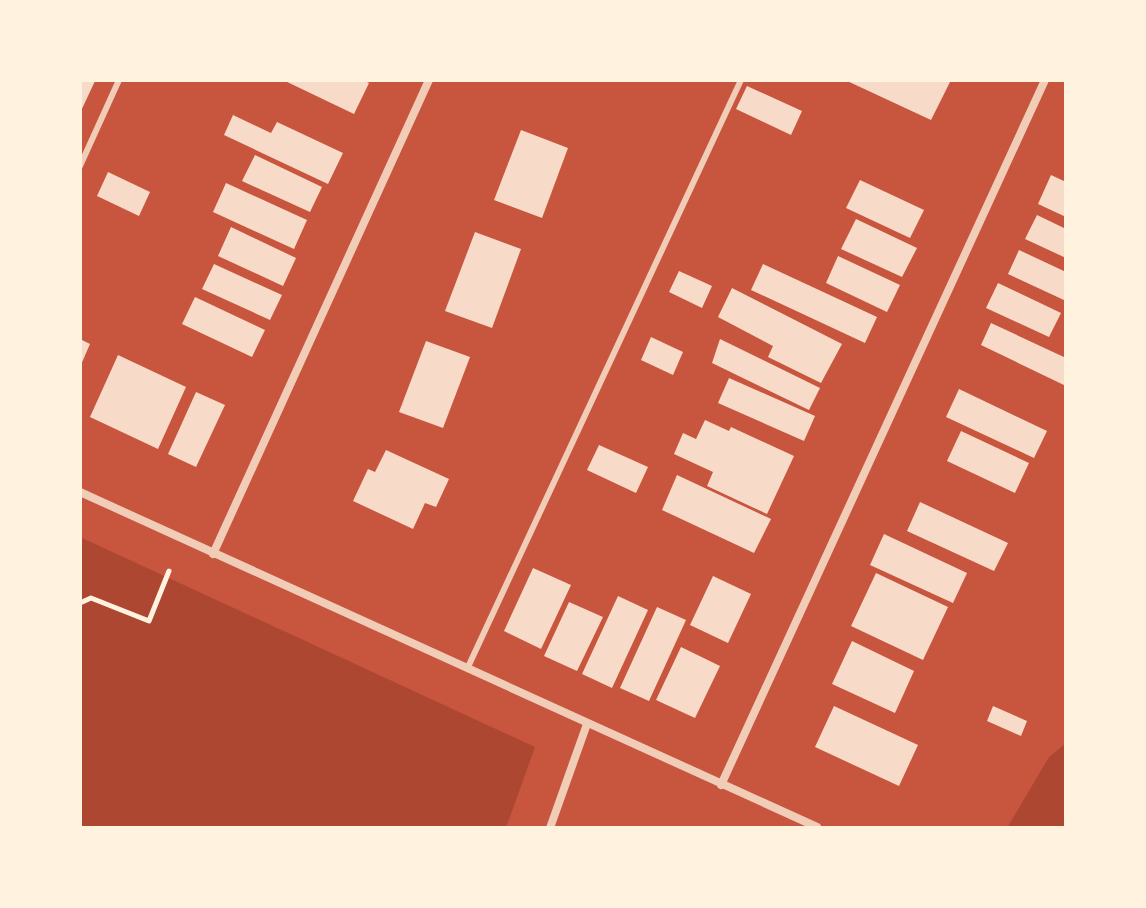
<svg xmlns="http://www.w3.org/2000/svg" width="1146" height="908" font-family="Raleway,sans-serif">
<rect width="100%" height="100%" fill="#c8553d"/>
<!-- green -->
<g fill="#ae4732">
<polygon points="80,537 535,747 506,828 80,828"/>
<polygon points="1066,743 1066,828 1007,828 1049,757"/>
</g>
<!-- building -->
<g fill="#f7dbc8">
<polygon points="80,80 95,81 80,113"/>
<polygon points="283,80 362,80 369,83 354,114"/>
<polygon points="845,80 947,80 950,82 931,120"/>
<polygon points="747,86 802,111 791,135 736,109"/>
<polygon points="233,115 271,133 277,122 343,153 328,184 224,135"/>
<polygon points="521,130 568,148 542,218 494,200"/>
<polygon points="255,155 322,187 310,212 242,181"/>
<polygon points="108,172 150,192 139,216 97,196"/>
<polygon points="1051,175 1066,182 1066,217 1038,204"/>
<polygon points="860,180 924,210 910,238 846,208"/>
<polygon points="226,183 307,220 294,249 213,212"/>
<polygon points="1037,215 1066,229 1066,258 1025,239"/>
<polygon points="856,219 917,248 902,277 841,249"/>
<polygon points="231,227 296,258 283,286 218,256"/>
<polygon points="475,232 521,249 492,328 445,311"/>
<polygon points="1019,250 1066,272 1066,301 1008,274"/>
<polygon points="838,256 900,285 887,312 826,283"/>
<polygon points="214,264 282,295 270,320 202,289"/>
<polygon points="763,264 877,317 865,343 751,290"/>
<polygon points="679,271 712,286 702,308 669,292"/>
<polygon points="998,283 1061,313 1049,337 986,308"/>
<polygon points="732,288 842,344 821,383 768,357 773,346 718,317"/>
<polygon points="195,297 265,330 252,357 182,324"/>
<polygon points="991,323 1066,358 1066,386 981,345"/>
<polygon points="651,337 683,352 673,375 641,360"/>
<polygon points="80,339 90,344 80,367"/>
<polygon points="720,339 820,388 809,410 712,363"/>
<polygon points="426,341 470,357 443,428 399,412"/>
<polygon points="118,355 186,387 158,449 90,417"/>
<polygon points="729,378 815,416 804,441 718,403"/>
<polygon points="959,389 1047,431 1034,458 946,417"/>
<polygon points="196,392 225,405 196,467 168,454"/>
<polygon points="705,420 729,431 731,427 794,456 767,514 707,486 713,472 674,454 683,433 696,439"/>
<polygon points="961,431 1029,463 1015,493 947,461"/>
<polygon points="599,445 648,467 636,493 587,470"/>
<polygon points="386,450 449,479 436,507 425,503 413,529 353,501 368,469 375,472"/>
<polygon points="677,475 771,519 754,553 662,510"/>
<polygon points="920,502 1008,543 994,571 907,531"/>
<polygon points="884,534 967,573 953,603 870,565"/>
<polygon points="533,568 571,585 541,649 504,631"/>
<polygon points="876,573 948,607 923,660 851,626"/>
<polygon points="713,576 751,594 728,643 690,625"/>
<polygon points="618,596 648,610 612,688 582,674"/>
<polygon points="569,602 603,617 577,671 544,656"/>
<polygon points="657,607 686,620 649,701 620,688"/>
<polygon points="852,641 914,671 895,713 832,684"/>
<polygon points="681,647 720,666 695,718 656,700"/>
<polygon points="834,706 918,745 899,786 815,747"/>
<polygon points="993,706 1027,721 1021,736 987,721"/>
</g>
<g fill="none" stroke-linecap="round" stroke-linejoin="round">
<!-- path -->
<polyline stroke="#fff3e0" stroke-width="5" points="80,603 91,598 149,621 169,571"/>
<!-- service -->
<g stroke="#f1ccb7" stroke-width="6">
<polyline points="80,166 119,80"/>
<polyline points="468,667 741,80"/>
</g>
<!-- minor -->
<g stroke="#f1ccb7" stroke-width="8">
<polyline points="80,492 817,827"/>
<polyline points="213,554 429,80"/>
<polyline points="721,785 1045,80"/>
<polyline points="550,828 587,724"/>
</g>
</g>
<!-- border -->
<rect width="1146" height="908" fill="none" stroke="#fff3e0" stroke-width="164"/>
</svg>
